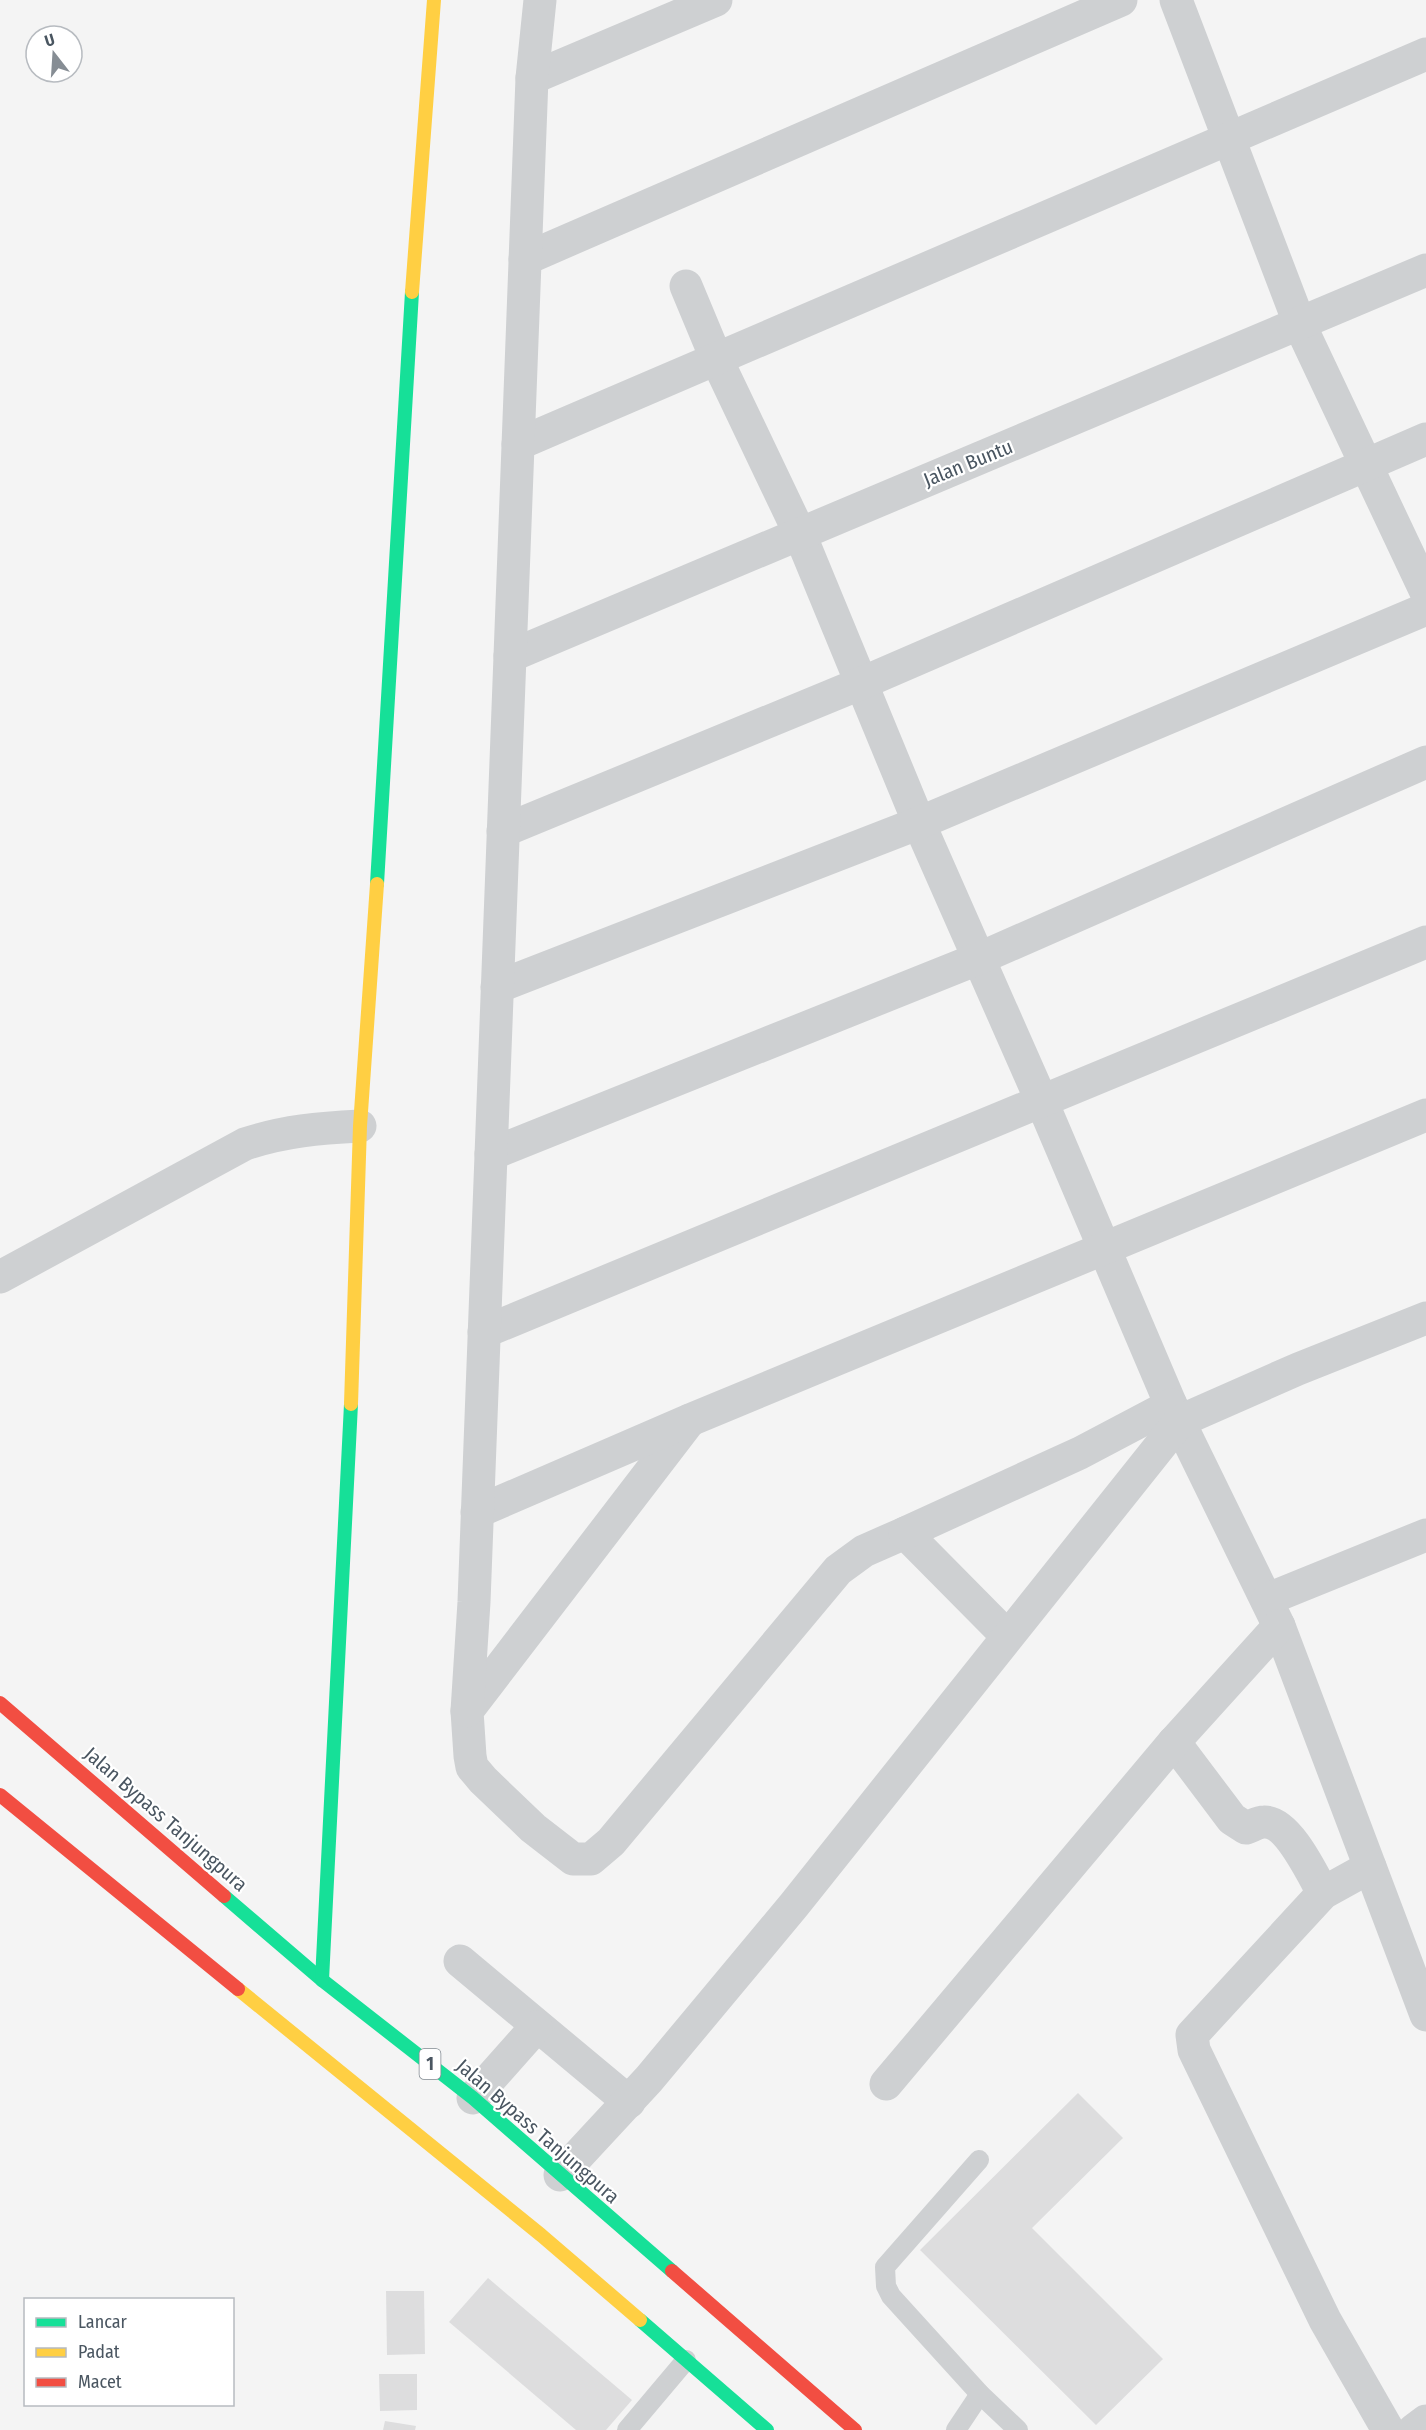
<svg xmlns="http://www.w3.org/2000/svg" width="1426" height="2430" font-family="'Fira Sans Condensed',sans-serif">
<rect width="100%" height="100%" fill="#f4f4f4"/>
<!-- building -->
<g fill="#ddddde">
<polygon points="1078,2093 1123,2138 1032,2228 1163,2359 1096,2425 920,2250"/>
<polygon points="488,2278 632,2400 606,2430 576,2430 449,2322"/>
<polygon points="386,2291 424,2291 425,2354 387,2355"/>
<polygon points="379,2374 417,2374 417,2410 380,2411"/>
<polygon points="385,2421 416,2426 415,2430 383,2430"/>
</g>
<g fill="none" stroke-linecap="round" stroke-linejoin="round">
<!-- lane -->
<g stroke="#ced0d2" stroke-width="20">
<polyline points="979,2160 885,2267 886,2286 891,2296 980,2394 1018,2430"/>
<polyline points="627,2430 686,2360"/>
<polyline points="956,2430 980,2394"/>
</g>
<!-- street -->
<g stroke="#ced0d2" stroke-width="33">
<polyline points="1176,0 1300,325 1426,592"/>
<polyline points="532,78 716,0"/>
<polyline points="525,259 1121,0"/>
<polyline points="686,286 716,358 799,532 919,823 1042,1102 1171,1405 1279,1626 1426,2015"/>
<polyline points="518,444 1426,54"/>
<polyline points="510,656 1426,270"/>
<polyline points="503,831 862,683 1426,439"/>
<polyline points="497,987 919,823 1426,609"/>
<polyline points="491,1154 980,958 1426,762"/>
<path d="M0,1277L245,1144C284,1131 320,1128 360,1126"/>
<polyline points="484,1332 1426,942"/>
<polyline points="690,1420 467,1711 470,1756 472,1767 483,1780 533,1828 573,1859 591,1859 611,1842 838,1570 864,1551 905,1533 1007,1636"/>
<polyline points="477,1512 690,1420 1426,1115"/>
<polyline points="905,1533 1080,1453 1171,1405"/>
<polyline points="1268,1599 1426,1535"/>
<polyline points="467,1711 474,1602 532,78 540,0"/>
<path d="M1174,1742L1232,1819L1246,1828C1252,1826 1258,1822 1264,1822C1288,1821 1313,1875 1323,1893"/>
<polyline points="1370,1867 1323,1893 1192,2035 1194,2050 1325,2320 1388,2430"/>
<polyline points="460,1961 629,2102"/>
<polyline points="886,2084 1174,1742 1279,1626"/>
<polyline points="473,2098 536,2027"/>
<polyline points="560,2175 649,2079 794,1905 1180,1421 1298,1369 1426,1318"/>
<polyline points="1414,2430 1426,2421"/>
</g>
<!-- fast -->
<g stroke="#16e098" stroke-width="14">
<polyline points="377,884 412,292"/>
<polyline points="224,1896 322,1980 473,2098 672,2271"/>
<polyline points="322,1980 351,1404"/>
<polyline points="640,2320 767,2430"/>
</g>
<!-- slow -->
<g stroke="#ffcf43" stroke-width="14">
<polyline points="412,292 434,0"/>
<polyline points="351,1404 360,1126 377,884"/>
<polyline points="238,1989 541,2235 640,2320"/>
</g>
<!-- jam -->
<g stroke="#f24e42" stroke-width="14">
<polyline points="0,1703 224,1896"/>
<polyline points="0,1795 238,1989"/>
<polyline points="672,2271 855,2430"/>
</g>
</g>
<g text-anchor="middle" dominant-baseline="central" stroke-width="4.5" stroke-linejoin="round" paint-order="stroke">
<!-- shield labels -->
<rect fill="#fff" stroke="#808990" stroke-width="1.5" x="419.5" y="2049" width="21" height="30" rx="4.5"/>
<g font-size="18" font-weight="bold" fill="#4a5661">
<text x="430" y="2064">1</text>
</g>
<!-- street labels -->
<g font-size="20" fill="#4a5661" stroke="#fff">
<text transform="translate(968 463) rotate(-22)">Jalan Buntu</text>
<text transform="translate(166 1819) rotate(41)">Jalan Bypass Tanjungpura</text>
<text transform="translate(538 2131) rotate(41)">Jalan Bypass Tanjungpura</text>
</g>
</g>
<!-- legend -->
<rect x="24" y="2298" width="210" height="108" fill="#ffffff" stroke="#b7bbc0" stroke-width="1.5"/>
<rect x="36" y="2318" width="30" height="9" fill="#16e098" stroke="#b7bbc0" stroke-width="1.5"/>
<text x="78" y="2328" font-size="18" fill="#4a5661">Lancar</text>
<rect x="36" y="2348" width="30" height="9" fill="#ffcf43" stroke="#b7bbc0" stroke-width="1.5"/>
<text x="78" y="2358" font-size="18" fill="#4a5661">Padat</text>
<rect x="36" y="2378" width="30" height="9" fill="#f24e42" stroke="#b7bbc0" stroke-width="1.5"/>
<text x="78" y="2388" font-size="18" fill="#4a5661">Macet</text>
<!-- north arrow -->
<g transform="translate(54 54) rotate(343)"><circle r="28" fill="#ffffff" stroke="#b7bbc0" stroke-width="1.5"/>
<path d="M0-4.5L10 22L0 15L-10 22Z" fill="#868d94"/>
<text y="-9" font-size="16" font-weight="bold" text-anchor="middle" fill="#4a5661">U</text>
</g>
</svg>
